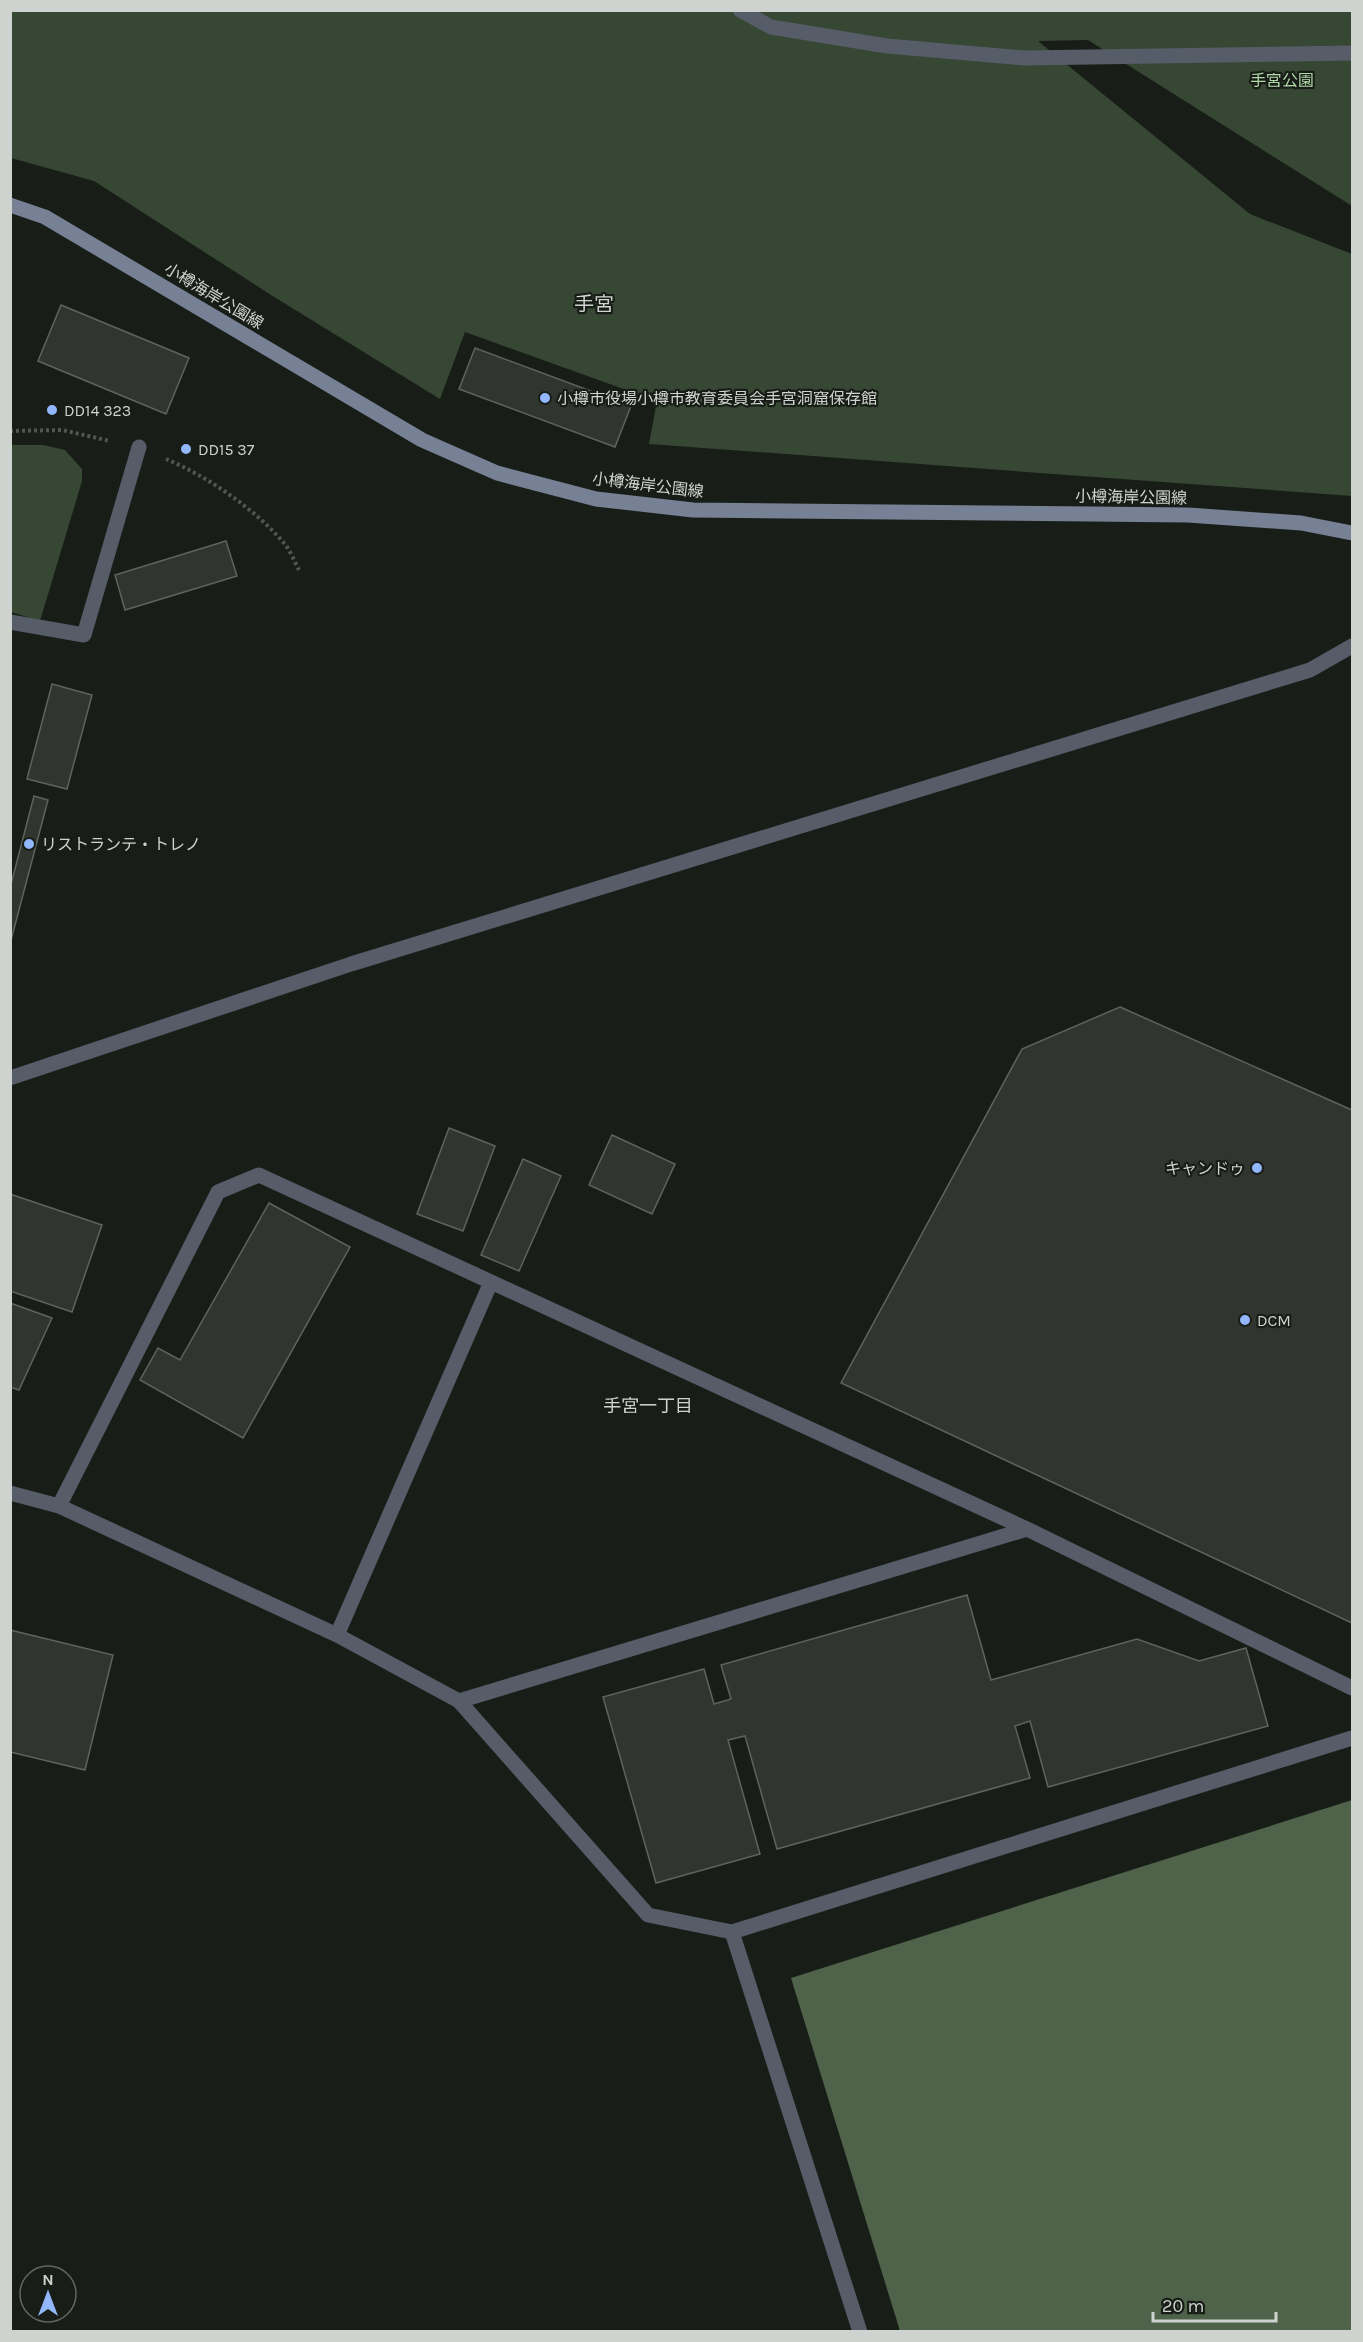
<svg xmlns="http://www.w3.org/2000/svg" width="1363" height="2342" font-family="Karla,'Noto Sans JP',sans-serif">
<rect width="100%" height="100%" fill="#181e17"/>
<!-- green -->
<g fill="#364733">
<polygon points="10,11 1352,11 1352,206 1088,40 1038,41 1250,214 1352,254 1352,496 649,444 657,401 465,332 440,399 271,295 94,181 11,158"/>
<polygon points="10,445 43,445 65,450 82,469 82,481 40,621 11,612"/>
</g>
<!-- water -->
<polygon fill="#4e634a" points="1352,1800 1352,2331 900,2331 791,1978"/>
<!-- building -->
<g fill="#30362f" stroke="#5e645d" stroke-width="1.5">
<polygon points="61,305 189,358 166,414 38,361"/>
<polygon points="475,348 631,406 615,447 459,389"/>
<polygon points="226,541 237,576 125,610 115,575"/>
<polygon points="52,684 92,695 67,789 27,779"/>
<polygon points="34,796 48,800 10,944 10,888"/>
<polygon points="1120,1007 1352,1110 1352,1623 841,1383 1022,1049"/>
<polygon points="449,1128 495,1146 463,1231 417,1214"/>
<polygon points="612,1135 675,1164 652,1214 589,1185"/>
<polygon points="523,1159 561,1176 519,1271 481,1255"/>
<polygon points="10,1194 102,1225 72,1312 10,1291"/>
<polygon points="269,1203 350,1247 243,1438 140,1380 158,1348 180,1360"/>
<polygon points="10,1303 52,1318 19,1390 10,1387"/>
<polygon points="967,1595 991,1680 1137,1639 1199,1661 1246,1648 1268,1726 1048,1787 1030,1721 1015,1726 1030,1778 777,1849 745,1736 728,1740 760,1854 656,1883 603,1697 704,1669 714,1704 731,1699 721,1665"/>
<polygon points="10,1630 113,1655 85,1770 10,1752"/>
</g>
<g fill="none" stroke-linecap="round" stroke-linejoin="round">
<!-- path -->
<g stroke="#515650" stroke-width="4" stroke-dasharray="3 3" stroke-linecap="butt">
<polyline points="10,431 62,430 110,441"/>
<path d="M166,459C205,475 255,509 283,542C290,549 294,561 299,570"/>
</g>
<!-- service -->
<g stroke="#565c68" stroke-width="15">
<polyline points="10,622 84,635 139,447"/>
<polyline points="860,2332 732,1932 1352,1738"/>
</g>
<!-- minor -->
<g stroke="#565c68" stroke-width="15">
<polyline points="740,10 771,27 887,46 1024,58 1352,53"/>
<polyline points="10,1493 59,1506 337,1635 459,1701 648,1915 732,1932"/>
<polyline points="59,1506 218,1192 259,1175 1027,1529 1352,1688"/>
<polyline points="337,1635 491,1282"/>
<polyline points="459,1701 1027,1529"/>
</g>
<!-- tertiary -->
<polyline stroke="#565c68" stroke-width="15" points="10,1078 351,964 1310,670 1352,646"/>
<!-- secondary -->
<polyline stroke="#768195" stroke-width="15" points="10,205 45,217 422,440 497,473 596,499 693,510 1188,515 1301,523 1352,533"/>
</g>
<!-- markers -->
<g fill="#93b7fd" stroke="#181e17" stroke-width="2">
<circle cx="545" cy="398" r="6"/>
<circle cx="52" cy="410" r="6"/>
<circle cx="186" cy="449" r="6"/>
<circle cx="29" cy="844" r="6"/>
<circle cx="1257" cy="1168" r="6"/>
<circle cx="1245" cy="1320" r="6"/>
</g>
<g text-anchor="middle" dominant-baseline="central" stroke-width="4.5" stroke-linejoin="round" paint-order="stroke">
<!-- park labels -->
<g font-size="16" fill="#afd7a8" stroke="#181e17">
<text x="1282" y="80">手宮公園</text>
</g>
<!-- street labels -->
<g font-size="16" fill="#cfd3cf" stroke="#181e17">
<text transform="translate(214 296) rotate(31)">小樽海岸公園線</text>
<text transform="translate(648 485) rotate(7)">小樽海岸公園線</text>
<text transform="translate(1131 497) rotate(1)">小樽海岸公園線</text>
</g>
<!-- poi labels -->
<g font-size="16" fill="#cfd3cf" stroke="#181e17" text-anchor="start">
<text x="557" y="398">小樽市役場小樽市教育委員会手宮洞窟保存館</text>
<text x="64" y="410">DD14 323</text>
<text x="198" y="449">DD15 37</text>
<text x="41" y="844">リストランテ・トレノ</text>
<text x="1245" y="1168" text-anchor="end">キャンドゥ</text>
<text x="1257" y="1320">DCM</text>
</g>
<!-- neighbourhood labels -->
<g font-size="18" fill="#cfd3cf" stroke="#181e17">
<text x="648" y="1406">手宮一丁目</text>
</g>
<!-- quarter labels -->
<g font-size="20" fill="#cfd3cf" stroke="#181e17">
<text x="594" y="304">手宮</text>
</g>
</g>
<!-- border -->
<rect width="1363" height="2342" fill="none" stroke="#cfd3cf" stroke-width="24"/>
<!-- north arrow -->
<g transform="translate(48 2294)"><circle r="28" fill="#181e17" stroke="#616661" stroke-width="1.5"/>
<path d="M0-4.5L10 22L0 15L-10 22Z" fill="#93b7fd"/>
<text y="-9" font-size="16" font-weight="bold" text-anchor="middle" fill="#cfd3cf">N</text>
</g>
<!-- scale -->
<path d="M1153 2312v9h123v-9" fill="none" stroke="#cfd3cf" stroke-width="3"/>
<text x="1162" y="2312" font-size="18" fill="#cfd3cf" stroke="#181e17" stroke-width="4.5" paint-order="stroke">20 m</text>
</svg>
